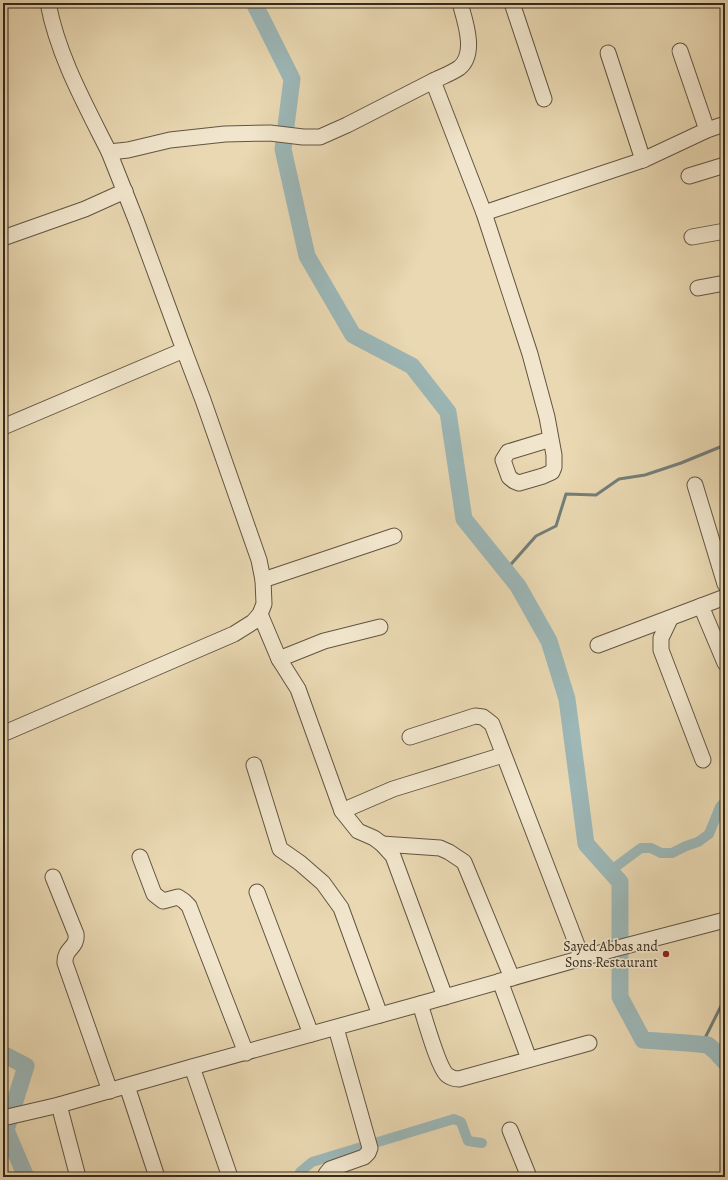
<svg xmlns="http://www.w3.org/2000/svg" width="728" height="1180" font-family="Alegreya,serif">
<rect width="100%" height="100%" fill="#e9d8b2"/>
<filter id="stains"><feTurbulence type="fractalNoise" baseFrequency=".005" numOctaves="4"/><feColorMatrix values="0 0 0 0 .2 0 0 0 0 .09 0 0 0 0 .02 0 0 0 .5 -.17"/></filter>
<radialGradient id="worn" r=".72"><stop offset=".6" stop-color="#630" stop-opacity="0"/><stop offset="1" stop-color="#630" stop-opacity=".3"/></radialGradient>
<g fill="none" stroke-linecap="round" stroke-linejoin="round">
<!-- stream -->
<g stroke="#737e79" stroke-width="3">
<polyline points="505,571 536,536 556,526 566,494 596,495 619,479 645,475 681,463 725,445"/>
<polyline points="702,1044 721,1006 725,1001"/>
</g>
<!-- canal -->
<g stroke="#9cb7b7" stroke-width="10">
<polyline points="610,871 641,848 651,848 661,853 672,853 686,846 698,842 709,834 720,807 725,801"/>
<polyline points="299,1177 300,1172 312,1162 454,1119 461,1122 468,1141 482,1143"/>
</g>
<!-- river -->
<g stroke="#9cb7b7" stroke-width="17">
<polyline points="254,3 292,79 283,149 307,256 353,335 412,366 448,412 464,519 518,586 549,641 567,699 586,844 620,882 620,997 643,1040 687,1043 708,1045 716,1052 725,1062"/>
<polyline points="3,1054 26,1066 6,1130 26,1177"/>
</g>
<defs>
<g id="minor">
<path d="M48,3C58,56 85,104 109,152"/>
<path d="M460,3C465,21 477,54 459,68C452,73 441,77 433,81L484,213L530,354L547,417L554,455V467L552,472L543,476L519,483L514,481L509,477L503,460L508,452L551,439"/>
<polyline points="512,3 544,99"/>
<polyline points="680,51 707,130"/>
<polyline points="608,53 643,160"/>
<polyline points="689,176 725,165"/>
<polyline points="484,213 643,160 707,130 725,124"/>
<polyline points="692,237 725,231"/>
<polyline points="3,238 85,209 125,191"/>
<polyline points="698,288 725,283"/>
<polyline points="3,427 184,350 136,220 109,152 128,150 170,140 225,134 270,133 303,137 320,137 347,125 433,81"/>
<polyline points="695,485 725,584"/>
<polyline points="263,580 394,536"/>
<polyline points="701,606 725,663"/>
<polyline points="260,614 279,659 298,689 342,811 358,831 374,838 382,844 393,856 445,997"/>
<polyline points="670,619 661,638 661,650 703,760"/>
<polyline points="598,645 725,597"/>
<polyline points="279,659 324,641 380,627"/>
<polyline points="7,732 234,634 253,622 260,614 264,604 263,580 259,560 203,400 184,350"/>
<polyline points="410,737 475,716 483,717 492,724 582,958"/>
<polyline points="254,765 280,849 300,863 323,883 341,908 380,1015"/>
<polyline points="342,811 393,789 503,755"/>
<polyline points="382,844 440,848 449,852 464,862 512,978"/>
<polyline points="140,857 154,894 163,901 178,897 184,901 189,906 246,1053"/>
<path d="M53,877L76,934C78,948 64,948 65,963L110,1091"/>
<polyline points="257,892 311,1034"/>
<polyline points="500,981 529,1059"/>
<path d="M420,1004C425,1019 438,1067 447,1075C451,1078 455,1079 459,1079L589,1043"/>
<polyline points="192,1067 230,1177"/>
<polyline points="127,1086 157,1177"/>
<polyline points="59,1105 78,1177"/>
<polyline points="3,1118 59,1105 192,1067 420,1004 614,949 725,920"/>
<polyline points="510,1130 529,1177"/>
<polyline points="326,1177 326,1174 330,1169 364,1157 368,1153 370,1148 336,1028"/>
</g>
</defs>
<!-- minor casing -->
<use href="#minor" stroke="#625541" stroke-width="17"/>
<!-- minor -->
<use href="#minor" stroke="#f1e6cd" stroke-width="15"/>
</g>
<!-- markers -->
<circle fill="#8f2418" stroke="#f1e6cd" stroke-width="1.5" cx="666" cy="954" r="4"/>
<g text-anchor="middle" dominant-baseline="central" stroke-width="3.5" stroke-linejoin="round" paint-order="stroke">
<!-- poi labels -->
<g font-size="14" fill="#35291b" stroke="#f1e6cd" text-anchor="end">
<text x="658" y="946">Sayed Abbas and<tspan x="658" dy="16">Sons Restaurant</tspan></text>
</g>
</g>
<!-- margin -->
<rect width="728" height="1180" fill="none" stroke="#e9d8b2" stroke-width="16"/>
<rect x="4" y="4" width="720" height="1172" fill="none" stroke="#35291b" stroke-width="2"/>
<rect x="8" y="8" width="712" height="1164" fill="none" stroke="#35291b"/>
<rect width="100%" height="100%" filter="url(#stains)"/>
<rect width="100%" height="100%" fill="url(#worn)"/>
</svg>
